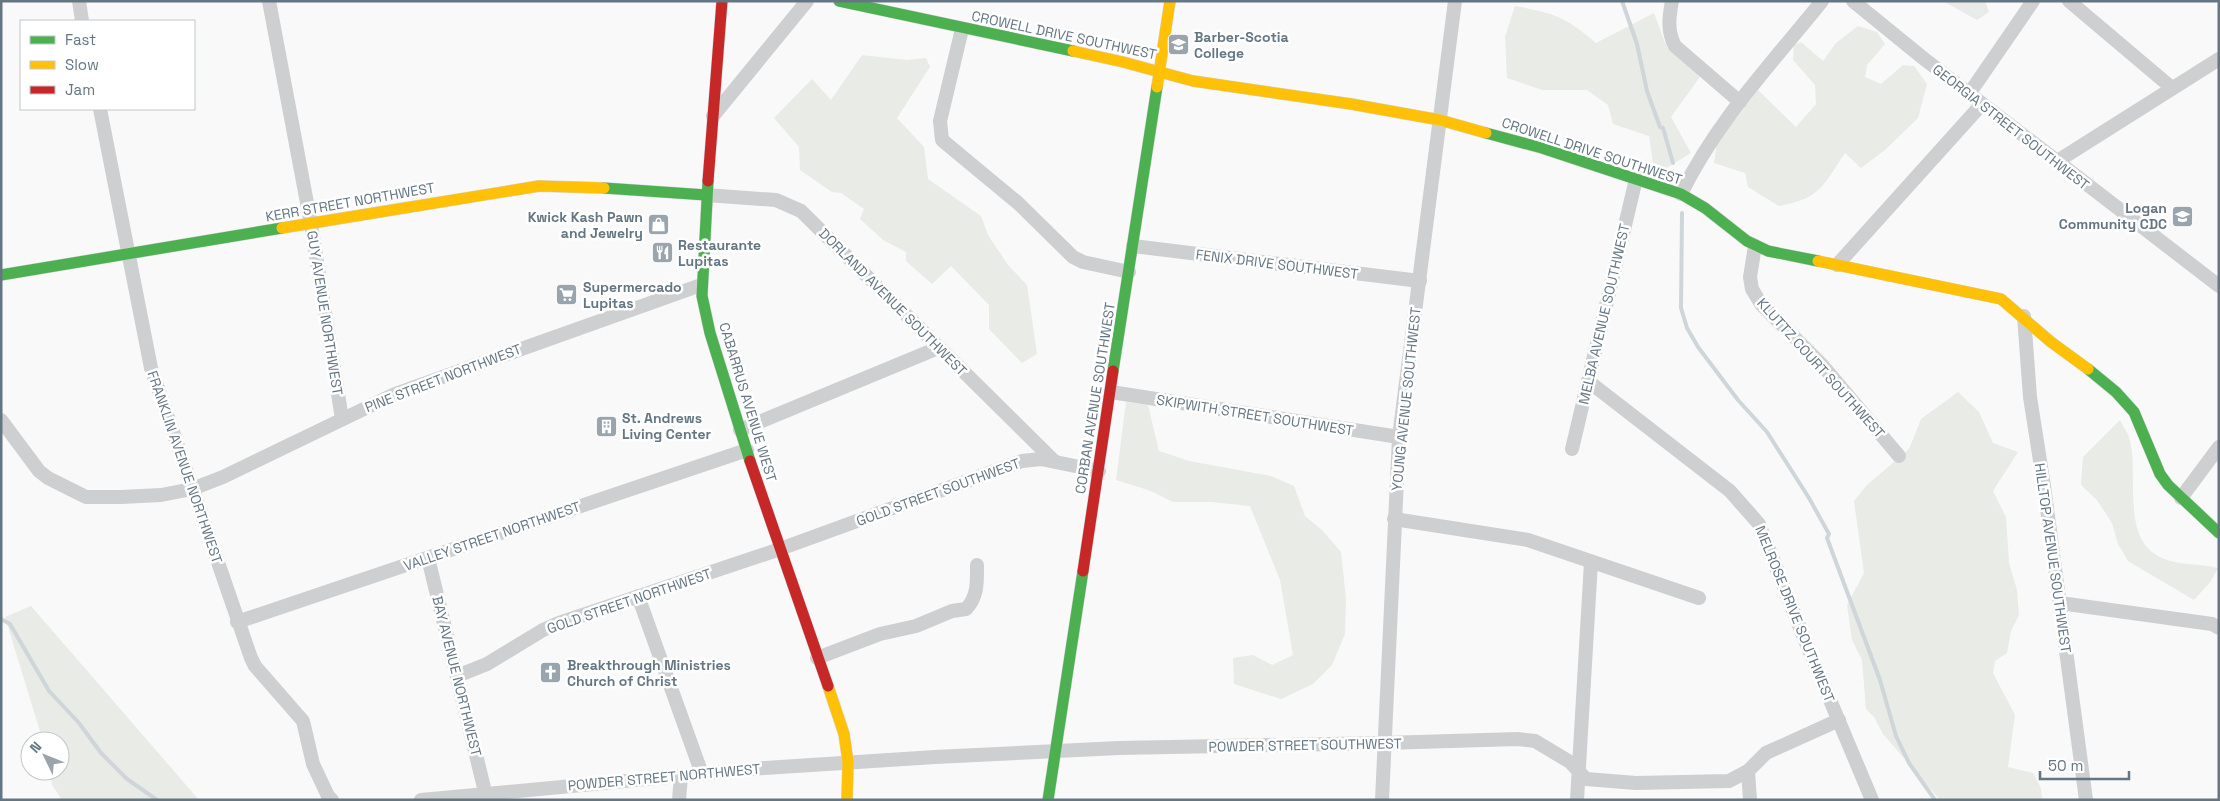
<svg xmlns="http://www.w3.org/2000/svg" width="2220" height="801" font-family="'Space Grotesk',sans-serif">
<rect width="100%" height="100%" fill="#f9f9f9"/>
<!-- green -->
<g fill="#e8ebe6">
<polygon points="1943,1 1985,1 1989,12 1977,20"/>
<path d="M1515,6C1554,13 1566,17 1596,43L1654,13L1665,43L1700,77L1671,117L1691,153L1655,175L1649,136L1613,124L1608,105L1587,90H1542L1507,78L1505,37Z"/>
<path d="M1858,26L1877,32L1885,44L1867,65L1865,77L1881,84L1903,65L1914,66L1927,84L1918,118L1885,150L1861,168L1845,153C1822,187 1821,198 1779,206L1748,187L1745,173L1714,163L1717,143L1758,90L1796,127L1816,104L1815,85L1793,60L1794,45L1801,42L1823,61L1836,43Z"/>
<polygon points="862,55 907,60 926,58 930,67 897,118 924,147 928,179 981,216 988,235 1008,265 1027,285 1037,354 1022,363 989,329 989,305 951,266 932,284 906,261 906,252 883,240 860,219 864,209 841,193 832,192 800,170 799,147 774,118 812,79 831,100"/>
<polygon points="1958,392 1979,412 1993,443 2018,452 1993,491 2006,517 2009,563 2017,590 2019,615 2011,631 2007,653 1995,661 1993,673 2015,715 2008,767 2033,773 2041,788 2042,800 1940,800 1883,734 1874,717 1866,709 1862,660 1852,640 1847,605 1864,573 1854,501 1866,486 1909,449 1921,419"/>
<polygon points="1126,402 1148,405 1159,451 1189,461 1271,476 1294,486 1305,516 1322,530 1341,552 1346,599 1345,634 1332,665 1313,684 1281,699 1234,684 1233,658 1253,655 1272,665 1293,655 1280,580 1250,506 1211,502 1173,502 1151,491 1116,480"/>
<path d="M2120,420C2123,427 2129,434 2130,441C2139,476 2120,540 2162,558C2179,566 2200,563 2218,568L2211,581L2194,600L2128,561L2118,544L2112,523L2097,500L2081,485L2083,457Z"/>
<polygon points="31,606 199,800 62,800 52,785 50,771 60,771 60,741 43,741 5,617"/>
</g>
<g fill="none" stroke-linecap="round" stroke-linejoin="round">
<!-- stream -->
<g stroke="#ced6d9" stroke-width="4">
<polyline points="1622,1 1637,44 1647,91 1660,127 1663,128 1673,163"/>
<polyline points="1682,213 1681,308 1687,328 1698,347 1738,400 1767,432 1809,498 1829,534 1827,538 1880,680 1896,736 1909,763 1935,800"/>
<polyline points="1,619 10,624 49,691 79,723 101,753 127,779 157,800"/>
</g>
<defs>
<g id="fast">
<polyline points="839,1 1073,51"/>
<polyline points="1486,133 1542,148 1681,194 1705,208 1747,241 1768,251 1818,261"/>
<polyline points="708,181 702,296 710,333 750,461"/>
<polyline points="604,188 706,195"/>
<polyline points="1,275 282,228"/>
<polyline points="2088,369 2116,392 2134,412 2160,474 2168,485 2219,533"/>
<polyline points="1113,371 1157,87"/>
<polyline points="1048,800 1083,571"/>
</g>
<g id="slow">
<polyline points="1073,51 1123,62 1193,81 1351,104 1440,120 1486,133"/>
<polyline points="1157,87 1170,1"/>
<polyline points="282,228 539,186 604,188"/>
<polyline points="1818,261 2001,299 2051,342 2088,369"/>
<polyline points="828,686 844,734 848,762 847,800"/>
</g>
<g id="jam">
<polyline points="708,181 722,1"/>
<polyline points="750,461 828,686"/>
<polyline points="1083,571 1113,371"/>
</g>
</defs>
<!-- fast casing -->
<use href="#fast" stroke="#d5d6d7" stroke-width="12"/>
<!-- slow casing -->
<use href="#slow" stroke="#d5d6d7" stroke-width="12"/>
<!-- jam casing -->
<use href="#jam" stroke="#d5d6d7" stroke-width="12"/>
<!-- street -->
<g stroke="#cecfd0" stroke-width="14">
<polyline points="79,1 82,21"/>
<polyline points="269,1 311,224 342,419"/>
<path d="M1672,1C1669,17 1667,31 1675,46L1740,102"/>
<polyline points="1853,1 1923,58 2219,286"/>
<polyline points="2069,1 2172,88"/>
<polyline points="962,29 940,121 942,140 1018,203 1073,257 1083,262 1129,272"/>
<polyline points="1969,94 2033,1"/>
<polyline points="100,109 151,368 251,658 255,666 303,721 313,764 328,796 332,800"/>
<polyline points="713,116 807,1"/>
<polyline points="2056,162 2219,59"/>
<path d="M1681,194C1716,122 1772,63 1822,1"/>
<polyline points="706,195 776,200 801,211 1054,461"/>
<polyline points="1133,246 1420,281"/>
<polyline points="1755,246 1750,277 1752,289 1761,304 1823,366 1899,456"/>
<polyline points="1837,265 1982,104"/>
<polyline points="2024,316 2030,397 2044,486 2086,800"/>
<polyline points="1588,381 1730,491 1759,524 1804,638 1872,800"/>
<polyline points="1111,392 1399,437"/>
<polyline points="1,420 39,471 48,478 86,497 121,497 161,495 192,489 223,477 395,394 701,285"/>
<polyline points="740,430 938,348"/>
<polyline points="1572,449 1636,179"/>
<polyline points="2181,498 2219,447"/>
<polyline points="1394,519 1528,540 1699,598"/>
<polyline points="428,558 487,800"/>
<polyline points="638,596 702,774"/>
<polyline points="2060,603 2212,624 2219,628"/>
<polyline points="237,622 747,450"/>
<path d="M817,658L880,634L916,626L952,611L966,609C978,597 977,582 977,565"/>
<polyline points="457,676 487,664 543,630 559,623 780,549 1022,461 1041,459 1099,471"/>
<polyline points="1748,771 1750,800"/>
<polyline points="421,800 765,768 935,757 1119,748 1384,743 1518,739 1535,741 1570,762 1586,779 1636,783 1729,781 1748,771 1766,753 1839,720"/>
<polyline points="679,800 681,776"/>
<polyline points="1382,800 1399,437 1455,1"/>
<polyline points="1577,800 1591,562"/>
</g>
<!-- fast -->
<use href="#fast" stroke="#4caf50" stroke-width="11"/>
<!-- slow -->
<use href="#slow" stroke="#ffc107" stroke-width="11"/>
<!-- jam -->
<use href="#jam" stroke="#c62828" stroke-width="11"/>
</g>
<!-- icons -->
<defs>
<symbol id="university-square" viewBox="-11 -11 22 22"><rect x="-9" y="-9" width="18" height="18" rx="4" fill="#99a4ac" stroke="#fff"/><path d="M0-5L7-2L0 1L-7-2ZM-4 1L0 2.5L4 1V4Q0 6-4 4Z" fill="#fff"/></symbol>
<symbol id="school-square" viewBox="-11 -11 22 22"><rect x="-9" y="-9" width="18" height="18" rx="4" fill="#99a4ac" stroke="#fff"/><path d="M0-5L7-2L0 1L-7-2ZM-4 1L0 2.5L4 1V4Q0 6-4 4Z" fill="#fff"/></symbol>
<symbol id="shop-square" viewBox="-11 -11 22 22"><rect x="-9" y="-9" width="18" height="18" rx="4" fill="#99a4ac" stroke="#fff"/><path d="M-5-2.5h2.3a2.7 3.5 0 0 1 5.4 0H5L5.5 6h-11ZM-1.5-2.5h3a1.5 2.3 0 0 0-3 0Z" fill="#fff"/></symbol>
<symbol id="restaurant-square" viewBox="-11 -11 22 22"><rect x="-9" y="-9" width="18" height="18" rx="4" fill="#99a4ac" stroke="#fff"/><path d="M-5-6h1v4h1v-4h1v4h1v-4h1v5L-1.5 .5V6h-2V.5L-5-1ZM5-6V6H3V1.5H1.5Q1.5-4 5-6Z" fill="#fff"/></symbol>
<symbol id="supermarket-square" viewBox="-11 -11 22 22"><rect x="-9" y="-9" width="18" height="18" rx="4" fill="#99a4ac" stroke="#fff"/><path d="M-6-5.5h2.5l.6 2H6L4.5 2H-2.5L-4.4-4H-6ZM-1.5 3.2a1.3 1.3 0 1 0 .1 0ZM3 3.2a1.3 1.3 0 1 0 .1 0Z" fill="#fff"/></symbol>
<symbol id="building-square" viewBox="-11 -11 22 22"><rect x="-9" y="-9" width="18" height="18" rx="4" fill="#99a4ac" stroke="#fff"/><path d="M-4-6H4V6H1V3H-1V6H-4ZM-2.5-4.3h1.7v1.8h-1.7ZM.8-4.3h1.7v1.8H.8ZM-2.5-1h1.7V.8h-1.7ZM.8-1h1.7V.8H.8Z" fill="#fff"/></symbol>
<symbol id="church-square" viewBox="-11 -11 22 22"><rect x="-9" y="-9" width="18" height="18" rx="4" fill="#99a4ac" stroke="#fff"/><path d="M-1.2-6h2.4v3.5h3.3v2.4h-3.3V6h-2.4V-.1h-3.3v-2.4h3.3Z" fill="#fff"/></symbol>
</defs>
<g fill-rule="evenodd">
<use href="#university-square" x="1166" y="32" width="25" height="25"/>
<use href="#school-square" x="2170" y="204" width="25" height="25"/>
<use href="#shop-square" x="646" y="212" width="25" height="25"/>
<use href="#restaurant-square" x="650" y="240" width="25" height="25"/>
<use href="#supermarket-square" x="554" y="282" width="25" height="25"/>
<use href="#building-square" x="594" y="414" width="25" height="25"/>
<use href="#church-square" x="538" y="660" width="25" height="25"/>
</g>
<g text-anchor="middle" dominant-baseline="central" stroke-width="5" stroke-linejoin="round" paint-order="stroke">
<!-- street labels -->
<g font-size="14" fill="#657683" stroke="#fff">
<text transform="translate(1064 35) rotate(12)">CROWELL DRIVE SOUTHWEST</text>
<text transform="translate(2011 127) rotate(38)">GEORGIA STREET SOUTHWEST</text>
<text transform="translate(1592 151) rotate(18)">CROWELL DRIVE SOUTHWEST</text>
<text transform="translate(350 202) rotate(-10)">KERR STREET NORTHWEST</text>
<text transform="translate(1277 264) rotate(7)">FENIX DRIVE SOUTHWEST</text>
<text transform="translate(893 302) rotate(45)">DORLAND AVENUE SOUTHWEST</text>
<text transform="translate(325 313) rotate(81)">GUY AVENUE NORTHWEST</text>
<text transform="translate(1604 314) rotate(-77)">MELBA AVENUE SOUTHWEST</text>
<text transform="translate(1821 368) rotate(48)">KLUTTZ COURT SOUTHWEST</text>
<text transform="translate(443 378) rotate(-21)">PINE STREET NORTHWEST</text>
<text transform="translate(1095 398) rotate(-81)">CORBAN AVENUE SOUTHWEST</text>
<text transform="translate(1406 399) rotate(-84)">YOUNG AVENUE SOUTHWEST</text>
<text transform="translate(748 402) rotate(73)">CABARRUS AVENUE WEST</text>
<text transform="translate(1255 415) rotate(9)">SKIPWITH STREET SOUTHWEST</text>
<text transform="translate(185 467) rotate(71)">FRANKLIN AVENUE NORTHWEST</text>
<text transform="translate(938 492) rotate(-20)">GOLD STREET SOUTHWEST</text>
<text transform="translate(492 536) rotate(-19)">VALLEY STREET NORTHWEST</text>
<text transform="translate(2053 558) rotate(82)">HILLTOP AVENUE SOUTHWEST</text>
<text transform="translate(629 601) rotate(-19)">GOLD STREET NORTHWEST</text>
<text transform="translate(1795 614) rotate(68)">MELROSE DRIVE SOUTHWEST</text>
<text transform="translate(457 676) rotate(76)">BAY AVENUE NORTHWEST</text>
<text transform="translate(1305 745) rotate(-1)">POWDER STREET SOUTHWEST</text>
<text transform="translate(664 777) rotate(-5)">POWDER STREET NORTHWEST</text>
</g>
<!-- poi labels -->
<g font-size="14" font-weight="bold" fill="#657683" stroke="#fff" text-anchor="start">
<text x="1194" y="37">Barber-Scotia<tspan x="1194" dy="16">College</tspan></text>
<text x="2167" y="208" text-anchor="end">Logan<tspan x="2167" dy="16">Community CDC</tspan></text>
<text x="643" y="217" text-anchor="end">Kwick Kash Pawn<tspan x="643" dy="16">and Jewelry</tspan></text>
<text x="678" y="245">Restaurante<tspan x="678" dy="16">Lupitas</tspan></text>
<text x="583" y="287">Supermercado<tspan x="583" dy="16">Lupitas</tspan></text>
<text x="622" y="418">St. Andrews<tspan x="622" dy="16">Living Center</tspan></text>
<text x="567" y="665">Breakthrough Ministries<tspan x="567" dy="16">Church of Christ</tspan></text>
</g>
</g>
<!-- border -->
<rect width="2220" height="801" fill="none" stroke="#657683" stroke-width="5"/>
<!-- legend -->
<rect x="20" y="20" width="175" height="90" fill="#ffffff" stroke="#c1c8cd"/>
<rect x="30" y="36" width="25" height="8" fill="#4caf50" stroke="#c1c8cd"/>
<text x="65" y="45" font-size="15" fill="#657683">Fast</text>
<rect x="30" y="61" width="25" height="8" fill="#ffc107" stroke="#c1c8cd"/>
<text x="65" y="70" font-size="15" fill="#657683">Slow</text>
<rect x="30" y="86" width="25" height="8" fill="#c62828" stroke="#c1c8cd"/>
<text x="65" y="95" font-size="15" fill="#657683">Jam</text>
<!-- north arrow -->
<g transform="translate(45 756) rotate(313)"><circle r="24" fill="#ffffff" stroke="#c1c8cd"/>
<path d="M0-4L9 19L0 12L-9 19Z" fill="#99a4ac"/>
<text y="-8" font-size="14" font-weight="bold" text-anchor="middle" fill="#657683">N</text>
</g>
<!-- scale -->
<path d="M2040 771v8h89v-8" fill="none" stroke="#657683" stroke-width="2.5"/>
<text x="2048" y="771" font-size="15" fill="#657683" stroke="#ffffff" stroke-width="4" paint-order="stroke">50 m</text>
</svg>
